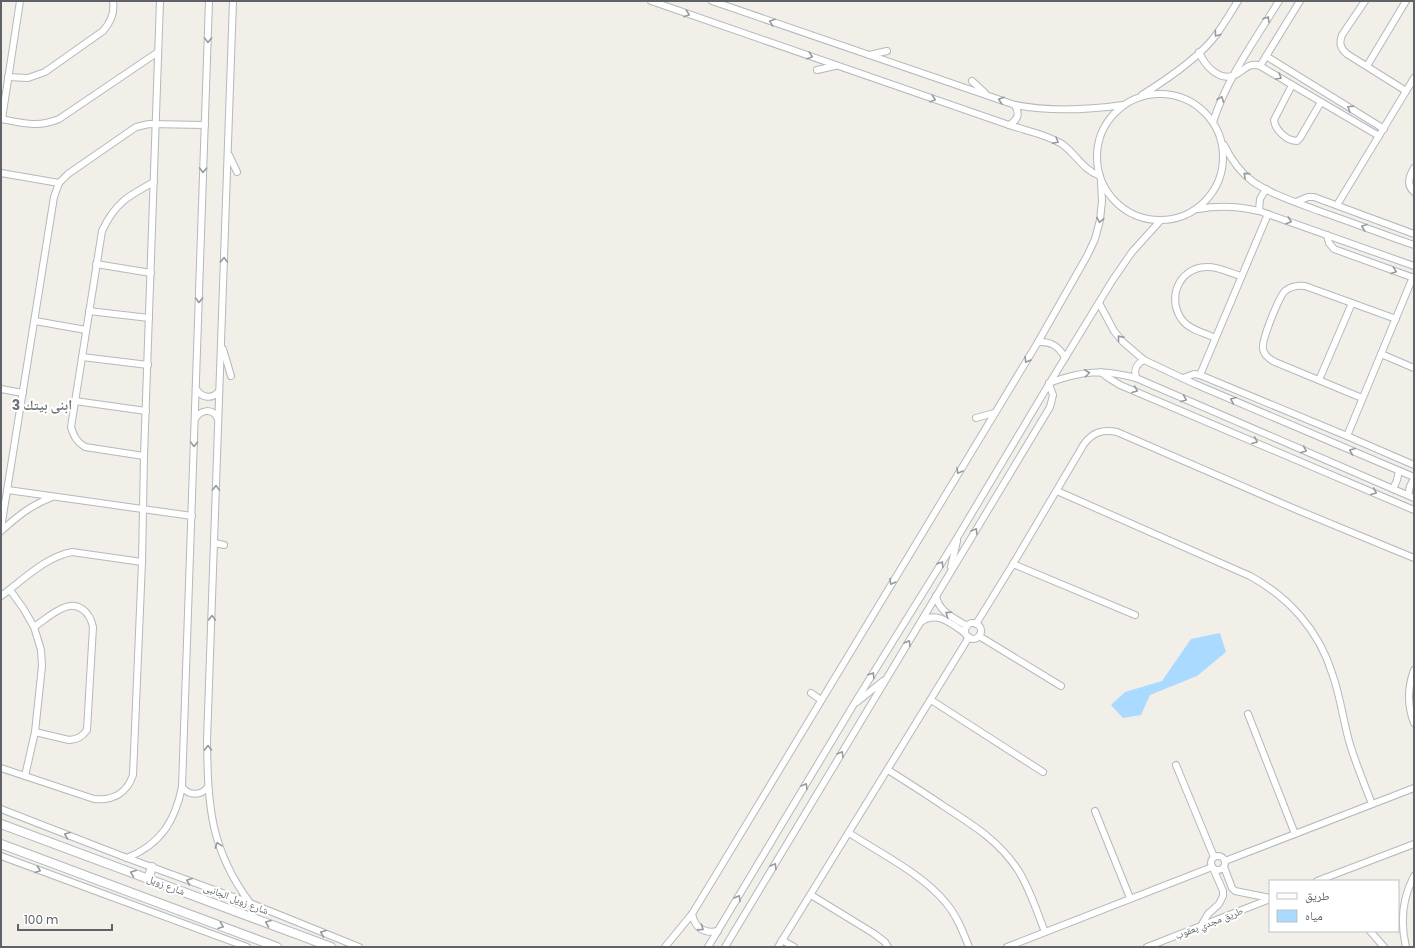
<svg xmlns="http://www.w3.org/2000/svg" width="1415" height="948" font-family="Poppins,'Noto Naskh Arabic',sans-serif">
<rect width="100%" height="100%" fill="#f1efe8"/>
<!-- water -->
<polygon fill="#aadaff" points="1220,633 1226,652 1197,676 1150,695 1141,715 1123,718 1111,705 1125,692 1162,681 1191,639"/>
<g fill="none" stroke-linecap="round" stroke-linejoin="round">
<defs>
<g id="minor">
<path d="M233,1L207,741C208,806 210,849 250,903"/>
<path d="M651,1L1009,125C1027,131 1046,134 1062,144C1076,154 1083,170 1100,176"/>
<path d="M712,1L1015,105C1051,112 1087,110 1123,105"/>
<path d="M1365,1L1342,35C1339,43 1340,48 1347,54L1406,91"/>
<path d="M1199,52C1204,64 1217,80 1232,76C1242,74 1247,61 1260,66L1379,136"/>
<polyline points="869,55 887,51"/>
<polyline points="1266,56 1384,129"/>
<polyline points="1260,66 1300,1"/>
<polyline points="1367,66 1406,1"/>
<polyline points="817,70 835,66"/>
<path d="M8,77L28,78L45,72L103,31C111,22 115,13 113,1"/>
<polyline points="972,81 985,93"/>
<path d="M1292,85L1274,120C1275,130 1287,141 1297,141L1300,138L1321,102"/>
<circle cx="1160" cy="157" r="63"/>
<path d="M1142,95C1166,80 1199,58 1216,35C1224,24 1231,12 1238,1"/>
<path d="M1,119C22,123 38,128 59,119L158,52"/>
<polyline points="2,119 20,1"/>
<path d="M1213,122C1227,78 1255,40 1279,1"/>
<path d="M1009,125C1018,120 1020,114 1015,105"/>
<path d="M1224,145C1231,159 1240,172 1252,181C1270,194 1298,203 1319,211C1351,222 1382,234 1414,245"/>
<polyline points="229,155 237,172"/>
<path d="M1414,168C1409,176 1406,185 1414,192"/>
<polyline points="1,173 59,183"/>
<polyline points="1296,202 1308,197 1314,197 1414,234"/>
<polyline points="1337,205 1414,78"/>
<path d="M1198,209C1219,205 1238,206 1259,211L1414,266"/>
<polyline points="1259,211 1260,199 1266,189"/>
<polyline points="1327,235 1329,243 1334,249 1414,278"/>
<polyline points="96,264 151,273"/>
<polyline points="1099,303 1114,331 1123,342 1144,360 1195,384 1414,477"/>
<polyline points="89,311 149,318"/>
<polyline points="35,321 86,330"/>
<path d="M1215,338C1205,333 1190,330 1183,321C1166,300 1178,268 1206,267C1218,266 1230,273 1241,276"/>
<path d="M1038,342C1051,341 1059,346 1065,358"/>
<polyline points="223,349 231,376"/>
<polyline points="1381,354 1414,368"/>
<polyline points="82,357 148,365"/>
<polyline points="1101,372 1107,377 1120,385 1414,510"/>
<polyline points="1200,375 1268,214"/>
<path d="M1136,378C1134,369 1136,364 1144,360"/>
<polyline points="1183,378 1194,374 1200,375 1347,436 1414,465"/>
<polyline points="1319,380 1352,303"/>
<path d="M1049,383C1081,371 1103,369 1136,378L1414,498"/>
<polyline points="1,389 23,393"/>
<path d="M196,389C202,398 212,400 219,391"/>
<path d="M1362,398L1275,362C1269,359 1264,355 1263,349C1261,341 1279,297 1285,291C1291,286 1298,285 1305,286L1396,319"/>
<polyline points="75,401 146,411"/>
<polyline points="976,418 994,413"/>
<path d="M195,419C201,409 213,408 218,419"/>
<polyline points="1347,436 1413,277"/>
<path d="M144,456L85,447C77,442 74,437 71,427L102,231C115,203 128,196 154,182"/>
<polyline points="1393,489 1397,480 1399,471"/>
<polyline points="8,490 192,516"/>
<path d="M1057,491L1250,576C1289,597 1319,631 1332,673C1340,695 1343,719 1349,741C1355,762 1364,783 1372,804"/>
<polyline points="1408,495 1410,486 1414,479"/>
<polyline points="1,528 54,197 59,183 68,174 136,127 149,124 205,125"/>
<path d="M1,531C19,515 30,506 52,497"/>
<polyline points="215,543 224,545"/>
<polyline points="1013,564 1135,615"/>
<polyline points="951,567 957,541"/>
<polyline points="10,590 23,608 34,627 41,650 42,666 35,732 25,776"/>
<path d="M1,596C23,580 45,557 72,552L142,562"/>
<path d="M936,596C939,612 954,618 967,626"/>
<path d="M921,622C936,610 952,624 965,633"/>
<circle cx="973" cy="631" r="8"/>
<path d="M976,624L1013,564L1084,444C1093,432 1103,429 1117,432L1295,509L1414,558"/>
<path d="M34,627C43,621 53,612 63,608C78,601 90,612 93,627L87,730C82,737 78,739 69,740L35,732"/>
<polyline points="979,636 1061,686"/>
<path d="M1414,670C1407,689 1407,705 1414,723"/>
<polyline points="811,693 821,700"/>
<polyline points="931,700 1043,772"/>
<polyline points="857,702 883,681"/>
<polyline points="1248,714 1295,834"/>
<polyline points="1176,765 1214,857"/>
<path d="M1,768L94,799C113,801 127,793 133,775L142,562L144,456L160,1"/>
<path d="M888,770C907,782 926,794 945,807C973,825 999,841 1018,870C1030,889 1037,912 1045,932"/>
<path d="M182,787C189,796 201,796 208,787"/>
<polyline points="1,809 127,858 250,903 359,947"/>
<polyline points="1095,811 1130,898"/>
<path d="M849,833C880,853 924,875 946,903C957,916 963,932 969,947"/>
<polyline points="1,856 247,947"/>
<circle cx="1218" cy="863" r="7"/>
<path d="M127,858C161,844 175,821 182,787L209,1"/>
<polyline points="1225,861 1414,788"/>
<polyline points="1224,867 1232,888 1235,891 1270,898"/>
<polyline points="1317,881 1414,844"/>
<polyline points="811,895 873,933 885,942 888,947"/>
<path d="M692,914C695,928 704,934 718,931"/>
<polyline points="1201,926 1208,914 1219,904 1223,896 1223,891 1213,868"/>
<polyline points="1370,931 1384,947"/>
<polyline points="782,940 794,947"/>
<polyline points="665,947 692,914 720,868 1038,342 1087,256 1095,239 1100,220 1102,201 1101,182"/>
<polyline points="708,947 854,704 957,538 1049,384 1112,281 1132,252 1160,221"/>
<polyline points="725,947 1050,407 1053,395 1049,384"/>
<polyline points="778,947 969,637"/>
<polyline points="1007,947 1212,867"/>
<polyline points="1147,947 1270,899"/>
<path d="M1406,947C1400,922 1402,899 1414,876"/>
</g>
<g id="secondary">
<polyline points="1,824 331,947"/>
<polyline points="1,844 277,947"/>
<polyline points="148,879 152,867"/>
</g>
</defs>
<!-- minor casing -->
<use href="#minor" stroke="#b5b8bc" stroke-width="8"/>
<!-- secondary casing -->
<use href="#secondary" stroke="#b6babf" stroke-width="10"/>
<!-- minor -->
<use href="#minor" stroke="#fff" stroke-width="6"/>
<!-- secondary -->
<use href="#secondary" stroke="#fff" stroke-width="8"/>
</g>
<!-- one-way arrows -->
<defs><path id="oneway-chevron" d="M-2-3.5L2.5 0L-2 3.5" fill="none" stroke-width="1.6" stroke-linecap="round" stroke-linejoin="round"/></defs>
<g stroke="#979a9d">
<use href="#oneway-chevron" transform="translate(687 14) rotate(19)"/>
<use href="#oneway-chevron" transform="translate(1267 19) rotate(-58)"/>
<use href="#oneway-chevron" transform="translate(772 22) rotate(-161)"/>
<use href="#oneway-chevron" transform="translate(1217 34) rotate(127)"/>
<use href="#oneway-chevron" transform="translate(208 40) rotate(92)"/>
<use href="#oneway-chevron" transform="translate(810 56) rotate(19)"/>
<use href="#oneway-chevron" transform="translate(1279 77) rotate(31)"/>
<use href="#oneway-chevron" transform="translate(933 99) rotate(19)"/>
<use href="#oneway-chevron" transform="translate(1221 99) rotate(-68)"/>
<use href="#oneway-chevron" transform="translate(1001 100) rotate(-162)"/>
<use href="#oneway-chevron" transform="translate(1350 108) rotate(-148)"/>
<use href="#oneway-chevron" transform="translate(1056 141) rotate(29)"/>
<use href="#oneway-chevron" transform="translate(203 170) rotate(92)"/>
<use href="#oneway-chevron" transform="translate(1246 175) rotate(-138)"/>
<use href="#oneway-chevron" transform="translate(1100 220) rotate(101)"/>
<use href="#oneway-chevron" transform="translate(1289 221) rotate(19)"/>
<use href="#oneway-chevron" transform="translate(1364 227) rotate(-160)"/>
<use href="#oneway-chevron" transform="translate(224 260) rotate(-88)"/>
<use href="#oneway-chevron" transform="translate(1394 271) rotate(20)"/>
<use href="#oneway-chevron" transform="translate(199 300) rotate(92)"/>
<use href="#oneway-chevron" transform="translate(1120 338) rotate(-129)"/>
<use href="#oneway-chevron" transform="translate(1027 360) rotate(121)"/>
<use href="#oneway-chevron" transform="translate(1087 373) rotate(-7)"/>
<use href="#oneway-chevron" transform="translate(1135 390) rotate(22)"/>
<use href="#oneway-chevron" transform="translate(1184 399) rotate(23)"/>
<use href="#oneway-chevron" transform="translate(1233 400) rotate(-157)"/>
<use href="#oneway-chevron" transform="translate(1255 441) rotate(23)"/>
<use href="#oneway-chevron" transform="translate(194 444) rotate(92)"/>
<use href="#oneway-chevron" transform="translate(1304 450) rotate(23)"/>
<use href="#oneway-chevron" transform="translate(1352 451) rotate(-157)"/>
<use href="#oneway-chevron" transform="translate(959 471) rotate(121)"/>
<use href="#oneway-chevron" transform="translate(216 488) rotate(-88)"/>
<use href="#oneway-chevron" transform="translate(1374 492) rotate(23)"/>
<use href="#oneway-chevron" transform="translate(975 531) rotate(-59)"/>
<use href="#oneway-chevron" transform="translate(941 564) rotate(-58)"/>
<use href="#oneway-chevron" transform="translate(892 582) rotate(121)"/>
<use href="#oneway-chevron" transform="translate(948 614) rotate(-146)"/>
<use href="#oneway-chevron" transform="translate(212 618) rotate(-88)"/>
<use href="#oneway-chevron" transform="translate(908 643) rotate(-59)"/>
<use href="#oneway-chevron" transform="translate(872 675) rotate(-58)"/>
<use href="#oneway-chevron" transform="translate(208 748) rotate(-91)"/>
<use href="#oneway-chevron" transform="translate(841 754) rotate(-59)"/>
<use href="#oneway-chevron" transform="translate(805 786) rotate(-59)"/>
<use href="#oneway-chevron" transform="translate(67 835) rotate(-159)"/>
<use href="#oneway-chevron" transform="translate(218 845) rotate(-108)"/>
<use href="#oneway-chevron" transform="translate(774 866) rotate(-59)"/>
<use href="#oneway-chevron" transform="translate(38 870) rotate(20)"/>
<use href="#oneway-chevron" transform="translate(133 873) rotate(-159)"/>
<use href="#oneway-chevron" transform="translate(189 881) rotate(-160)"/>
<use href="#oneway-chevron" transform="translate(738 898) rotate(-59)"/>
<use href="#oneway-chevron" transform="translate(268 923) rotate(-159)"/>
<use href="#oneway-chevron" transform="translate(221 926) rotate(20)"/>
<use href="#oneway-chevron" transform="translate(701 928) rotate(33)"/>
<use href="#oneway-chevron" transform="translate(323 933) rotate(-158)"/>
</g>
<g text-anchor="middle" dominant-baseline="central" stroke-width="4" stroke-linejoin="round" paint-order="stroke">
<!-- street labels -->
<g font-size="10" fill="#5f6368" stroke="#fff">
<text transform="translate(166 885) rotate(21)">شارع زويل</text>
<text transform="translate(236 899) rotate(21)">شارع زويل الجانبى</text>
<text transform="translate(1209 923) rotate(-21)">طريق مجدي يعقوب</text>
</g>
<!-- district labels -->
<g font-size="14" font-weight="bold" fill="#70757a" stroke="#fff">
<text x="42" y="405">ابنى بيتك 3</text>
</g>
</g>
<!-- border -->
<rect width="1415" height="948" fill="none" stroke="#5f6368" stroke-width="4"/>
<!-- legend -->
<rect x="1269" y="880" width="130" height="52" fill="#ffffff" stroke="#bfc1c3"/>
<rect x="1277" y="893" width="20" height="6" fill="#ffffff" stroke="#bfc1c3"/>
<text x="1305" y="900" font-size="12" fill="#5f6368">طريق</text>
<rect x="1277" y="910" width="20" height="12" fill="#aadaff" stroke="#bfc1c3"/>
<text x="1305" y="920" font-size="12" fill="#5f6368">مياه</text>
<!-- scale -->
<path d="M18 924v6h94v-6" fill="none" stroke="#5f6368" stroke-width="2"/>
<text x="24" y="924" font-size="12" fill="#5f6368" stroke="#ffffff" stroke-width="3" paint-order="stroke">100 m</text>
</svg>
